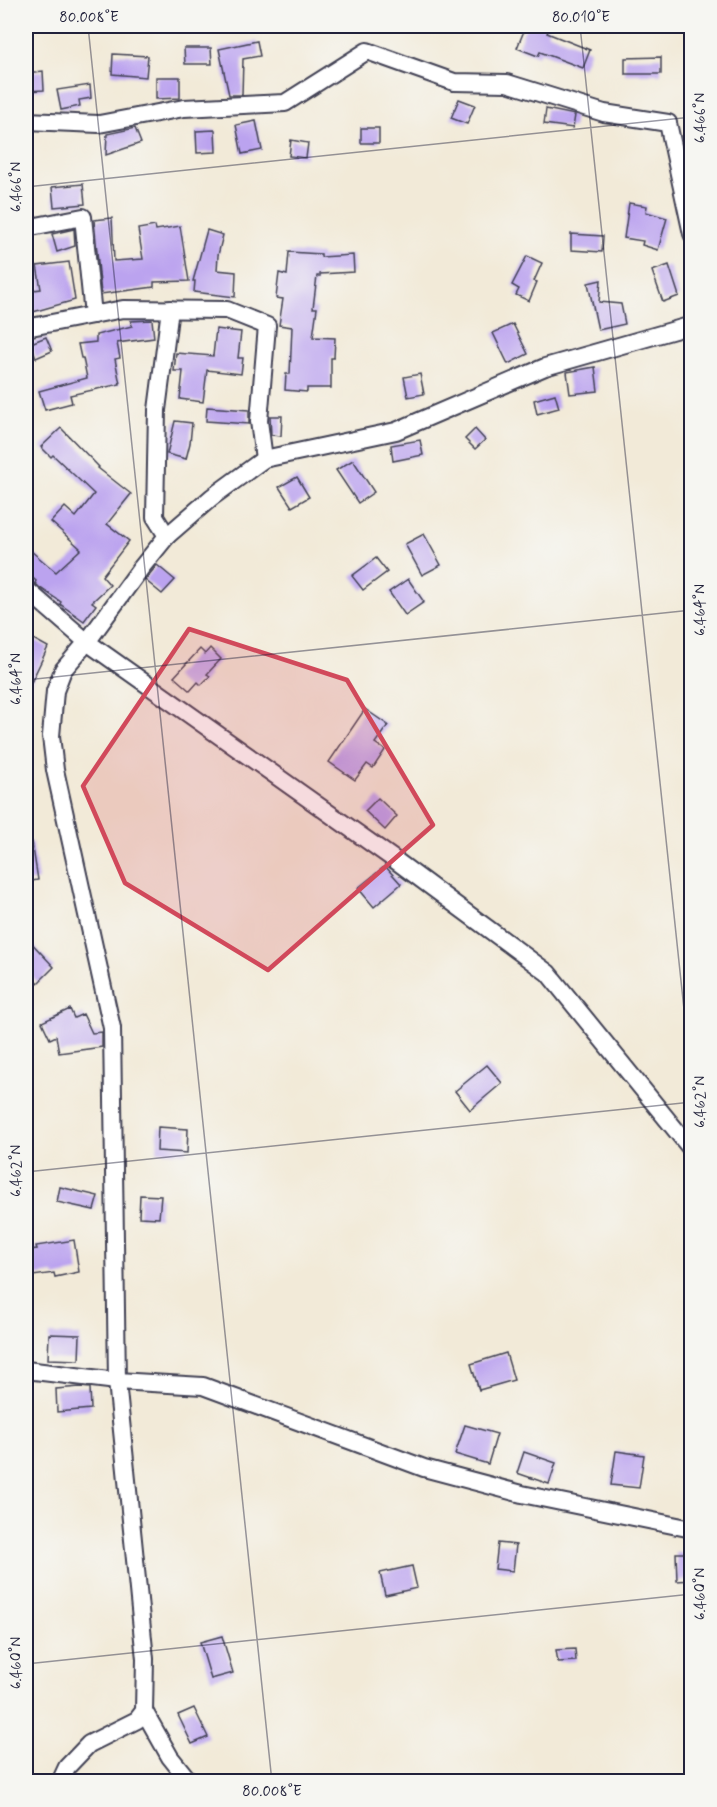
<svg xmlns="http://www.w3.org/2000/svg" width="717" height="1807" font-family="Mynerve,sans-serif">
<rect width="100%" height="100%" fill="#f6f6f2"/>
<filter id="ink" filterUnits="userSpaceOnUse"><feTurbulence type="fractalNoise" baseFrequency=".0167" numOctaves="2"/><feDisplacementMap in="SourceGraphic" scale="12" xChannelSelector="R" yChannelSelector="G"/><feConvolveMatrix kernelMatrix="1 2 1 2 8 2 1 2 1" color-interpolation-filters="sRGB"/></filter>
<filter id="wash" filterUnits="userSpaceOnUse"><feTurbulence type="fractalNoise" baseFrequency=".008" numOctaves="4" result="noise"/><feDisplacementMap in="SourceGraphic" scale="24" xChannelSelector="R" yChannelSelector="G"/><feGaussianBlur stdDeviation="1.35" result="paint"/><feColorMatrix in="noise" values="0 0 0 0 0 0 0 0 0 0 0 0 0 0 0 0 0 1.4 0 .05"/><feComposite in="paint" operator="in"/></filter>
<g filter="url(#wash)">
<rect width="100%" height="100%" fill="#f2ead8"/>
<g id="blocks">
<!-- building -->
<g fill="#bba3ef">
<polygon points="526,26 540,26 549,29 547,33 590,50 583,68 540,52 538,56 517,48"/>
<polygon points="257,41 260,56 243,59 242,95 229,95 219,49"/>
<polygon points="184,48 211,48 212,64 185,64"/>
<polygon points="113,54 148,56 146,77 112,74"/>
<polygon points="661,57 661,74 625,74 625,58"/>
<polygon points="43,71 44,90 26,91 26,73"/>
<polygon points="156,77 180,77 180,98 156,99"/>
<polygon points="90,85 91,98 79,100 80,106 61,110 57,90"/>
<polygon points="459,99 475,105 467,124 451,118"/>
<polygon points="546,109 575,115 573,128 544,124"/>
<polygon points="256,121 262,150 242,154 236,125"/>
<polygon points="135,128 141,143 106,155 107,134"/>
<rect x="361" y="128" width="18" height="15"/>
<polygon points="215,130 216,152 197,153 196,131"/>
<polygon points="291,140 308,143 306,158 289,156"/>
<polygon points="83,184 85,204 54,207 52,187"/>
<polygon points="629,203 647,206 646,212 667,218 658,250 642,245 643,241 624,238"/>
<polygon points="112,218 114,261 143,259 138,229 155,226 156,230 180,226 189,281 154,282 154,287 101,294 94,220"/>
<polygon points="74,229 75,246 57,252 52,234"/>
<polygon points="207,230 223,235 218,255 217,270 236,272 235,297 194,292 195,281 193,281"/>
<polygon points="571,234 603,236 602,252 571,250"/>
<polygon points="289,252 321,254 321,257 353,255 354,272 320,274 320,276 317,276 313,308 317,308 313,337 335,338 334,358 331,358 331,388 307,388 307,392 285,390 286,374 290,374 292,327 279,325 283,299 276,298 279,273 287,275"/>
<polygon points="527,256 542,263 534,281 537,282 529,301 516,295 519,289 512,285"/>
<polygon points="69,262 75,300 26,314 26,291 41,289 37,266"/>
<polygon points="669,265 679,296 663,302 652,271"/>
<polygon points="601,280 599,302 621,304 625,324 598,330 588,283"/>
<polygon points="152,320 154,338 117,343 120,358 115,359 120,384 70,395 72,403 45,410 39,391 87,378 83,358 81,358 78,344 96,342 96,335 132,326 131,321"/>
<polygon points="513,324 528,354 508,364 493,333"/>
<polygon points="216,329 241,332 238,358 243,358 241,374 207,370 203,402 180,399 183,371 174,371 176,353 213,356"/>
<polygon points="46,337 52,351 36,358 31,343"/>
<polygon points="595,367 598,391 570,394 567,372"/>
<polygon points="420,374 424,394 408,397 404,377"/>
<polygon points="555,394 559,408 537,414 534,400"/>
<polygon points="207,407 249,410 249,424 206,421"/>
<polygon points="270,416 282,416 281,436 271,435"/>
<polygon points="175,421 192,423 190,443 186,459 167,454"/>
<polygon points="61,428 99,467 98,468 131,494 107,524 129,541 102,576 110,585 92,602 96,605 84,621 60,604 61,602 39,587 35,583 36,581 26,572 26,557 31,551 56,572 81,549 51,522 65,507 76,517 94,494 53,455 51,457 41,447"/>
<polygon points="475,429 485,440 475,449 465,439"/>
<polygon points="420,440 423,455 393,461 391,445"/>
<polygon points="353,460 374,492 358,503 336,470"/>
<polygon points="297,477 309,497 292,507 279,487"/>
<polygon points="424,534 441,565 422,575 405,544"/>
<polygon points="376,558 387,572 363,590 352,576"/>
<polygon points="157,565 175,580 162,594 145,580"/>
<polygon points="408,579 424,602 405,615 389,592"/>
<polygon points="26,635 48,647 26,693"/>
<polygon points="210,648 221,659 207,674 210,676 201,685 198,682 190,691 174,677 200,649 205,654"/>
<polygon points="365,709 388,725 375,743 385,750 373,768 367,764 355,780 329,762"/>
<polygon points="378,798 397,816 385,830 365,811"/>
<polygon points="32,842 38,880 26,882 26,843"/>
<polygon points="385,866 401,884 374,907 358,888"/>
<polygon points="26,937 54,967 38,983 26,970"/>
<polygon points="70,1009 74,1018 83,1014 92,1033 102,1032 102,1047 59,1053 56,1036 50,1039 42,1022"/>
<polygon points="487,1065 502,1083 470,1110 455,1091"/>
<polygon points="158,1127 188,1129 187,1153 157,1151"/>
<polygon points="60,1187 98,1196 94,1210 57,1202"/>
<polygon points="140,1195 161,1196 159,1218 139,1217"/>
<polygon points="74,1240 79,1272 55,1277 54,1273 33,1276 29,1250 37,1249 36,1246"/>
<polygon points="49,1334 80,1335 79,1360 48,1359"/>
<polygon points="506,1353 514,1380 479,1390 471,1364"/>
<polygon points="80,1387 90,1388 91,1409 57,1412 56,1389"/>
<polygon points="465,1425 497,1434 488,1464 455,1454"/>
<polygon points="616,1451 644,1455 639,1488 611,1485"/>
<polygon points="524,1452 556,1463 549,1484 517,1473"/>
<polygon points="498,1543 516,1545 513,1571 495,1569"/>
<polygon points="676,1553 692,1553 692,1580 677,1581"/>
<polygon points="412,1566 417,1588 385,1595 380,1573"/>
<polygon points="222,1636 233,1673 211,1679 200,1642"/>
<polygon points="575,1649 576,1661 558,1662 556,1650"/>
<polygon points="194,1708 208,1737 192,1744 178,1715"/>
</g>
</g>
</g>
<g filter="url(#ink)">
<use href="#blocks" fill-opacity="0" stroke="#414053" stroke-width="1.5"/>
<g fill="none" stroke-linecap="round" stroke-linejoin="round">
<defs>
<g id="minor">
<polyline points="26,121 99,124 184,108 285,103 367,51 454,82 507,83 604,113 668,123 692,234"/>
<polyline points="26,228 83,217 93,315"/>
<polyline points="26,328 123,309 227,310 267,326 259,421 264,459"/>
<polyline points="167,536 155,517 157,410 170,309"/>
<polyline points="26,589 87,642 395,860 548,973 692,1150"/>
<polyline points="26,1370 117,1381 203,1386 424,1468 522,1494 692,1529"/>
<polyline points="144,1711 170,1757 190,1782"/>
<polyline points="60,1782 67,1767 89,1744 137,1720 144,1711 145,1659 117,1381 112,1028 55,770 51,736 55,691 63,670 87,642 141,568 167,536 212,497 264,459 396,431 545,367 692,325"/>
</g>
</defs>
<!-- minor casing -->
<use href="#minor" stroke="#414053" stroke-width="20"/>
<!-- minor -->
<use href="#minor" stroke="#fff" stroke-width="16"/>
</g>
</g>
<!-- marked area -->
<path fill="#d1495b" fill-opacity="0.2" stroke="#d1495b" stroke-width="4.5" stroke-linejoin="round" d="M189,629L347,680L433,825L268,970L125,883L83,786Z"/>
<!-- ticks -->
<path fill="none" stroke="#22223b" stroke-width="1.5" stroke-opacity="0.45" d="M88,26L272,1782M580,26L692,1085M26,187L692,117M26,680L692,610M26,1172L692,1102M26,1664L692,1594"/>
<!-- margin -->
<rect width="717" height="1807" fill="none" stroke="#f6f6f2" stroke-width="66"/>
<rect x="33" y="33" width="651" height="1741" fill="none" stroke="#22223b" stroke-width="2"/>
<g font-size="15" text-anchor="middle" fill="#22223b">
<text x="89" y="22">80.008°E</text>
<text x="581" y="22">80.010°E</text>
<text transform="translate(700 118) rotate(-90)" y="5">6.466°N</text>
<text transform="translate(16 187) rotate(-90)" y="5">6.466°N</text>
<text transform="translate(700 610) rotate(-90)" y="5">6.464°N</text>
<text transform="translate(16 679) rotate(-90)" y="5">6.464°N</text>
<text transform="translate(700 1102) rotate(-90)" y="5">6.462°N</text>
<text transform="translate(16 1171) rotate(-90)" y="5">6.462°N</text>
<text transform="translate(700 1594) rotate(-90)" y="5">6.460°N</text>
<text transform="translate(16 1663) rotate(-90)" y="5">6.460°N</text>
<text x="272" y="1796">80.008°E</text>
</g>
</svg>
